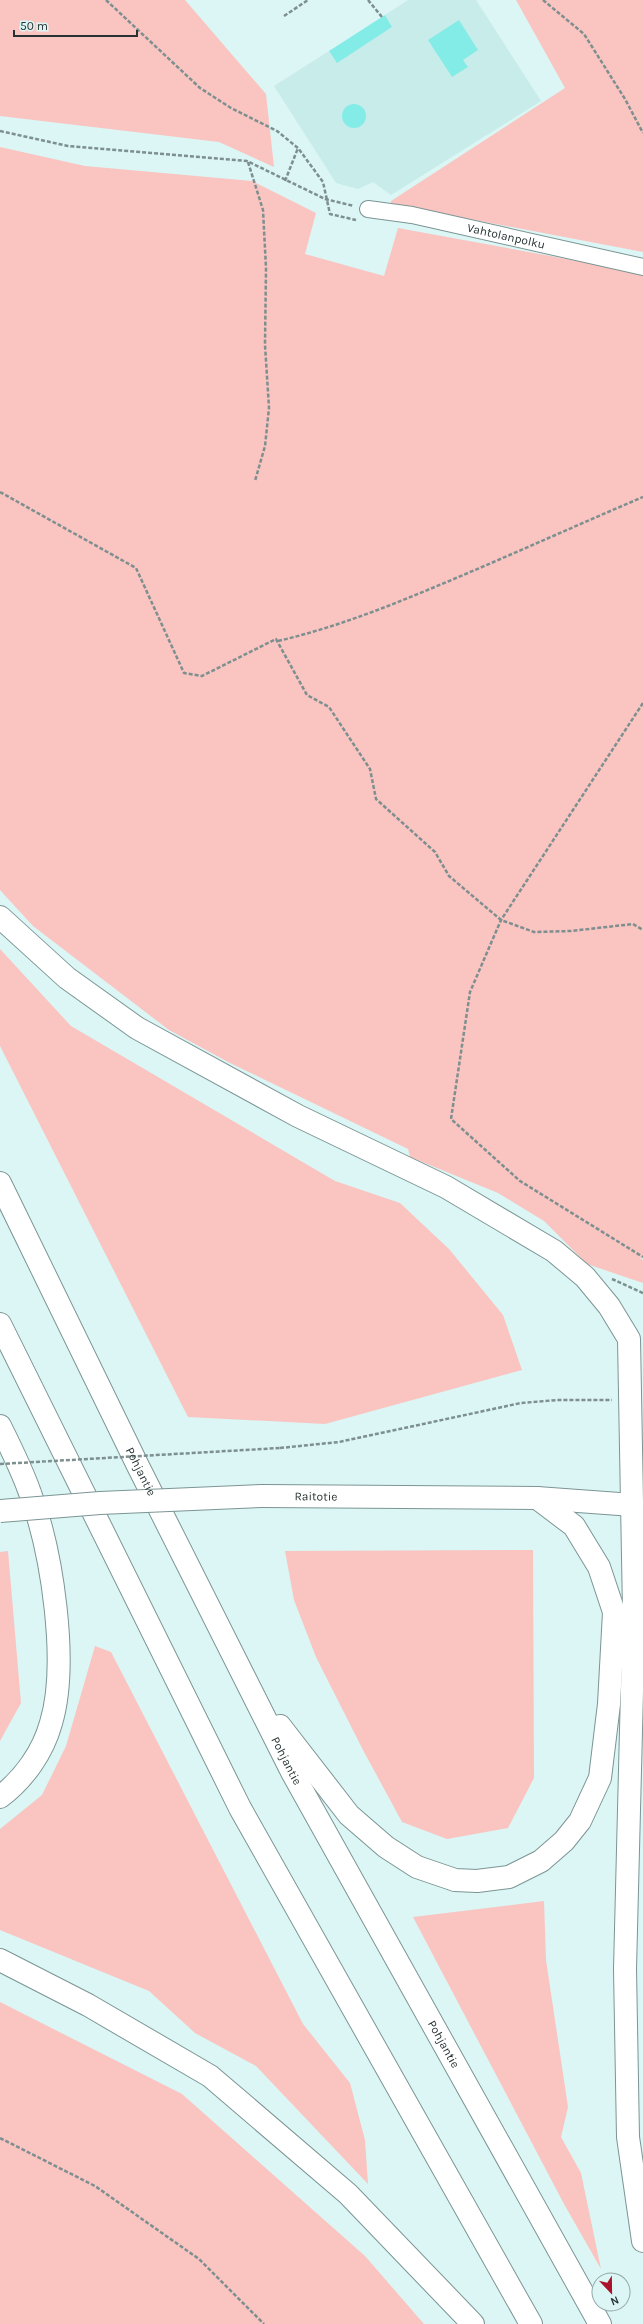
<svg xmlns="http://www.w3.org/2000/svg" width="643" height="2324" font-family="Karla,sans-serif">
<rect width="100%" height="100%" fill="#dbf6f5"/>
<!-- built -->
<polygon fill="#c7ece9" points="408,0 476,0 541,101 391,195 373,182 358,189 336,183 274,86 329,51 337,62 392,27 385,15"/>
<!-- green -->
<g fill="#fac4c1">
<polygon points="0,0 185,0 266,94 274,167 219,142 0,116"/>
<polygon points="516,0 643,0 643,252 391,204 391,201 565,88"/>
<polygon points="0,147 85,166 252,181 316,213 305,254 384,276 398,228 643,273 643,1258 639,1257 643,1260 643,1283 587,1264 544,1221 498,1193 410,1157 408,1149 230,1063 169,1030 33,926 0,890"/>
<polygon points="0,949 71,1026 335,1181 400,1203 449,1249 503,1315 522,1370 325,1424 188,1417 0,1046"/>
<polygon points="533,1550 534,1778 508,1828 447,1839 402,1822 363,1750 316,1657 294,1600 285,1551"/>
<polygon points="8,1551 21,1703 0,1741 0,1552"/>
<polygon points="95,1646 111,1652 303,2024 350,2083 365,2140 368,2184 256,2066 195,2033 149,1991 0,1930 0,1829 42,1795 66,1746"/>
<polygon points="544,1901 546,1960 568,2107 561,2137 581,2173 601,2269 564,2204 413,1917"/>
<polygon points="0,2002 182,2094 365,2256 424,2324 0,2324"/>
</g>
<!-- building -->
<g fill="#84ece7">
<polygon points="385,15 392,27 337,63 329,51"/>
<polygon points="459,20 478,50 463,60 468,67 452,77 428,40"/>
<circle cx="354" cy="116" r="12"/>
</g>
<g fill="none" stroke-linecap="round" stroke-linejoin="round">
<defs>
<g id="minor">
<path id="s1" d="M368,209L412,215L643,267"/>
</g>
<g id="primary">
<path id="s2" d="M262,1496L537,1498L633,1505"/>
</g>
<g id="motorway">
<polyline points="0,917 67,978 137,1028 298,1116 446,1187 554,1251 585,1277 609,1306 629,1339 634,1611 625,1969 628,2137 643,2241"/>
<path id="s3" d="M0,1183L138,1466L293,1774L600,2324"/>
<polyline points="0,1324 240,1808 531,2324"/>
<path d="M0,1426C11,1448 22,1470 30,1493C52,1551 69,1663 51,1723C43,1752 24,1779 0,1797"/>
<polyline points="280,1726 349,1815 386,1847 417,1867 455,1880 477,1881 509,1877 541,1861 564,1841 580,1821 600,1778 609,1704 614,1612 599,1567 574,1526 537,1498"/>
<polyline points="0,1960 88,2005 210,2076 348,2194 473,2324"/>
</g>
</defs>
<!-- minor casing -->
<use href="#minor" stroke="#7c9594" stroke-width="18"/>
<!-- primary casing -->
<use href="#primary" stroke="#7c9594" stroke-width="24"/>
<!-- motorway casing -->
<use href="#motorway" stroke="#7c9594" stroke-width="24"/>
<!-- path -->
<g stroke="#7d8f8f" stroke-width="2.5" stroke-dasharray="4 2" stroke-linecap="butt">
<polyline points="106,0 200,88 231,108 277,131 298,148 323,182 330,214 356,220"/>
<polyline points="368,0 382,17"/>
<polyline points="543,0 584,34 625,99 643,133"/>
<polyline points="284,16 308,0"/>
<polyline points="0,131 68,146 247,161 325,199 354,206"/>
<polyline points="248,162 263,210 266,268 265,345 269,408 265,446 255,481"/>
<polyline points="285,181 298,148"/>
<polyline points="0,492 136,568 184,673 202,676 276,639 307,695 329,707 370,769 376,799 435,852 449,876 501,920 534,932 571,931 633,924 643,930"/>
<path d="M278,641C329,629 377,611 425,591C498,561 570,528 643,497"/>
<polyline points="643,703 501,920 470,992 451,1119 520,1181 643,1257"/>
<polyline points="612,1279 643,1293"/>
<polyline points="280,1448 339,1442 521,1403 557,1400 612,1400"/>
<polyline points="0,2138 95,2186 199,2259 264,2324"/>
</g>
<!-- minor -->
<use href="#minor" stroke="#fff" stroke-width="16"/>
<!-- primary -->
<use href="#primary" stroke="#fff" stroke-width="22"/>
<!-- motorway -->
<use href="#motorway" stroke="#fff" stroke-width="22"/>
<defs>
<polyline id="primary-bridge" points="0,1511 100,1503 262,1496"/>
</defs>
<!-- primary-bridge casing -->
<use href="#primary-bridge" stroke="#7c9594" stroke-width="24" stroke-linecap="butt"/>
<!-- path-bridge -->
<polyline stroke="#7d8f8f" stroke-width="2.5" stroke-dasharray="4 2" stroke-linecap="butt" points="0,1464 280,1448"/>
<!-- primary-bridge -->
<use href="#primary-bridge" stroke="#fff" stroke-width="22"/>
</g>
<g text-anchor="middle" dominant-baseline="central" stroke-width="4" stroke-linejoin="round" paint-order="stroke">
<!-- street labels -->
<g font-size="12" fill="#283232" stroke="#dbf6f5">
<text stroke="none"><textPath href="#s1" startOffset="141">Vahtolanpolku</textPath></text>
<text stroke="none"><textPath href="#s3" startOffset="321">Pohjantie</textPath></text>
<text stroke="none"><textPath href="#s2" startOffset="54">Raitotie</textPath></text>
<text stroke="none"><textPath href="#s3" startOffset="645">Pohjantie</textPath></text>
<text stroke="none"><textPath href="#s3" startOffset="969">Pohjantie</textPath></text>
</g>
</g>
<!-- north arrow -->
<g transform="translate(611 2292) rotate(158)"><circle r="19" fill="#dbf6f5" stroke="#93a8a7"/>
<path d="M0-3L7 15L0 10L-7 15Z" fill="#aa1329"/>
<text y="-6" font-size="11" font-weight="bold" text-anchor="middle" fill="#283232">N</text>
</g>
<!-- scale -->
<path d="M14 30v6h123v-6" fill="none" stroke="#283232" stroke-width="2"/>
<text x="20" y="30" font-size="12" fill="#283232" stroke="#dbf6f5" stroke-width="3" paint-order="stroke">50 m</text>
</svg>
